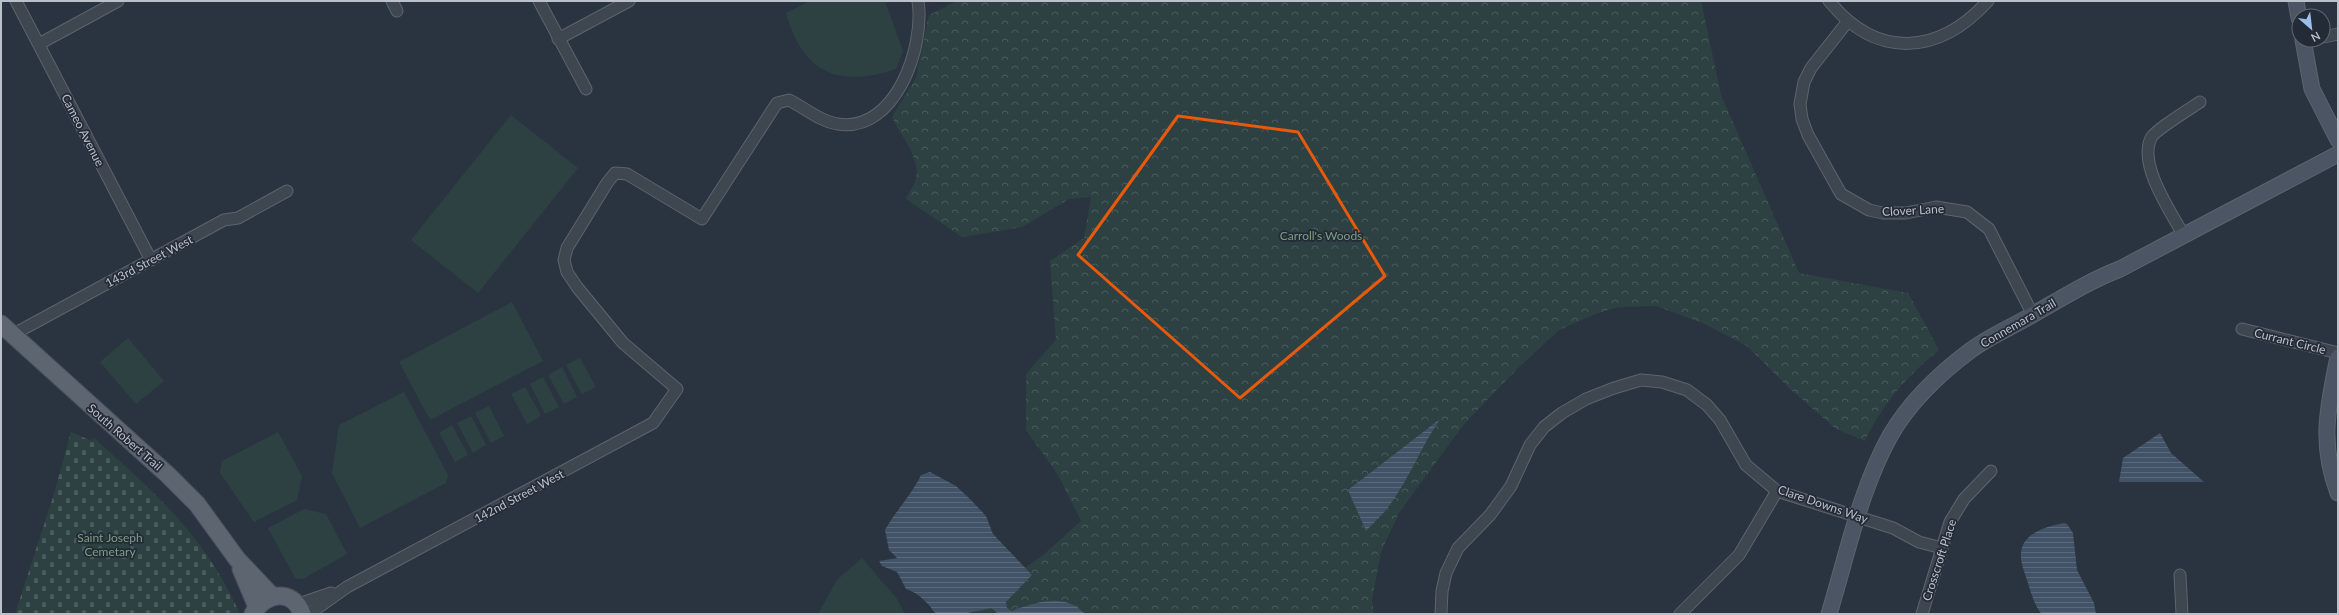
<svg xmlns="http://www.w3.org/2000/svg" width="2339" height="615" font-family="Lato,sans-serif">
<defs>
<pattern id="cemetery-stones" width="16" height="16" patternUnits="userSpaceOnUse"><rect width="16" height="16" fill="#2d4142"/><path d="M2 7V4a2 2 0 0 1 4 0v3zM10 15v-3a2 2 0 0 1 4 0v3z" fill="#4a5b5c"/></pattern>
<pattern id="park-crowns" width="20" height="18" patternUnits="userSpaceOnUse"><rect width="20" height="18" fill="#2d4142"/><path d="M2 6a3 3 0 1 1 6 0M12 15a3 3 0 1 1 6 0" fill="none" stroke="#4a5b5c"/></pattern>
<pattern id="water-rules" width="6" height="5" patternUnits="userSpaceOnUse"><rect width="6" height="5" fill="#425267"/><path d="M0 2.5h6" fill="none" stroke="#5b697b"/></pattern>
</defs>
<rect width="100%" height="100%" fill="#2a3440"/>
<!-- cemetery -->
<path fill="url(#cemetery-stones)" d="M71,432L92,441L94,438C157,495 204,535 240,614H15L53,497Z"/>
<!-- park -->
<path fill="url(#park-crowns)" d="M957,1H1701L1721,95L1799,273L1908,293L1939,350C1908,375 1882,404 1865,441L1836,429L1791,390L1747,346L1705,324L1656,306L1618,307L1595,314L1559,330L1518,368L1464,424L1399,513L1381,552L1372,600L1374,614H959L1042,556L1081,521L1058,475L1026,430V374L1056,340L1050,261L1084,238L1091,197L1069,199L1022,227L962,237L906,199C909,192 914,186 916,179C921,158 900,135 892,117L916,78L929,15Z"/>
<!-- garden -->
<g fill="#2d4142">
<path d="M810,1H885L903,51L896,69C839,88 803,74 786,13Z"/>
<polygon points="511,115 578,168 478,293 411,240"/>
<polygon points="512,302 543,361 430,420 399,362"/>
<polygon points="128,338 164,381 136,404 100,362"/>
<polygon points="580,358 596,387 582,394 566,365"/>
<polygon points="562,367 577,397 564,404 548,375"/>
<polygon points="543,377 559,407 545,414 530,384"/>
<polygon points="525,387 541,416 527,424 511,394"/>
<polygon points="404,392 448,475 446,483 360,528 332,473 339,425"/>
<polygon points="489,406 504,436 491,443 475,413"/>
<polygon points="471,416 486,445 473,453 457,423"/>
<polygon points="452,425 468,455 455,462 439,433"/>
<polygon points="278,432 302,476 297,500 254,522 220,473 222,461"/>
<polygon points="304,509 326,514 347,554 303,579 295,578 268,528"/>
<polygon points="862,558 897,599 905,614 818,614 837,580"/>
</g>
<!-- water -->
<g fill="url(#water-rules)">
<path d="M1440,419C1421,447 1409,479 1389,506C1383,515 1373,523 1366,531L1348,490Z"/>
<polygon points="2160,433 2171,453 2204,482 2119,482 2123,458"/>
<path d="M930,472L956,486L970,499L986,516L993,534L1032,575L1006,602L1007,608L1012,611C1036,602 1065,592 1085,614H998L992,608L962,614H936C927,602 920,594 906,589L897,572L882,566L879,561L897,558L889,550L885,530C896,510 911,496 921,475Z"/>
<path d="M2064,523L2067,524L2073,533L2077,570L2094,603L2096,614H2042C2035,607 2031,593 2028,583C2025,573 2020,563 2021,553C2022,533 2048,526 2064,523Z"/>
</g>
<g fill="none" stroke-linecap="round" stroke-linejoin="round">
<defs>
<g id="street">
<polyline points="16,1 151,260"/>
<polyline points="392,1 397,11"/>
<polyline points="539,1 586,89"/>
<path d="M1829,1C1877,60 1939,55 1988,1"/>
<polyline points="1848,21 1811,68 1804,82 1800,104 1802,119 1808,135 1841,194 1869,210 1883,213 1906,213 1936,207 1967,212 1989,229 2033,315"/>
<polyline points="2323,37 2338,34"/>
<polyline points="558,39 629,1"/>
<polyline points="2303,43 2313,40"/>
<polyline points="39,44 118,1"/>
<path d="M2184,236C2171,212 2138,165 2151,138C2154,131 2191,108 2200,102"/>
<polyline points="2242,329 2338,353"/>
<polyline points="12,335 224,220 238,218 287,191"/>
<polyline points="2180,575 2182,614"/>
<polyline points="296,605 331,593"/>
<path d="M309,614L347,587L653,423L677,389L623,343L577,287L567,272L564,260L567,248L607,183L615,173L627,174L702,219L777,103L789,100C805,108 821,122 838,124C896,133 925,46 918,1"/>
<polyline points="1441,614 1442,591 1446,573 1458,548 1490,515 1501,500 1511,486 1530,445 1544,427 1562,413 1586,399 1614,388 1641,380 1662,382 1687,390 1707,405 1720,420 1746,465 1777,491 1893,528 1919,542 1942,548"/>
<polyline points="1680,614 1739,555 1777,491"/>
<polyline points="1922,614 1950,522 1964,499 1991,471"/>
</g>
<g id="secondary">
<polyline points="2296,1 2299,18"/>
<polyline points="2303,40 2312,89 2338,140"/>
<path d="M2338,357C2328,407 2319,442 2338,493"/>
<path d="M1829,614C1847,555 1860,490 1890,436C1909,403 1940,373 1971,350C1990,336 2014,326 2034,314C2062,298 2089,281 2120,269L2338,154"/>
</g>
<g id="primary">
<polyline points="1,324 168,475 197,504 237,559 272,596"/>
<polyline points="241,569 257,607"/>
<path d="M253,614C264,593 293,587 302,614"/>
</g>
</defs>
<!-- street casing -->
<use href="#street" stroke="#5c646e" stroke-width="13"/>
<!-- secondary casing -->
<use href="#secondary" stroke="#5c646e" stroke-width="17"/>
<!-- primary casing -->
<use href="#primary" stroke="#484f5a" stroke-width="19"/>
<!-- street -->
<use href="#street" stroke="#3e4650" stroke-width="11"/>
<!-- secondary -->
<use href="#secondary" stroke="#4c5563" stroke-width="15"/>
<!-- primary -->
<use href="#primary" stroke="#5c6570" stroke-width="17"/>
</g>
<!-- marked area -->
<path fill="none" stroke="#e8590c" stroke-width="3" stroke-linejoin="round" d="M1178,116L1298,132L1385,276L1240,398L1078,255Z"/>
<g text-anchor="middle" dominant-baseline="central" stroke-width="3.5" stroke-linejoin="round" paint-order="stroke">
<!-- street labels -->
<g font-size="12" fill="#bbc1ca" stroke="#232b36">
<text transform="translate(83 130) rotate(63)">Cameo Avenue</text>
<text transform="translate(1913 210) rotate(-3)">Clover Lane</text>
<text transform="translate(149 261) rotate(-28)">143rd Street West</text>
<text transform="translate(2018 323) rotate(-30)">Connemara Trail</text>
<text transform="translate(2290 341) rotate(14)">Currant Circle</text>
<text transform="translate(125 437) rotate(41)">South Robert Trail</text>
<text transform="translate(519 496) rotate(-28)">142nd Street West</text>
<text transform="translate(1823 504) rotate(19)">Clare Downs Way</text>
<text transform="translate(1939 560) rotate(-72)">Crosscroft Place</text>
</g>
<!-- park labels -->
<g font-size="12" fill="#7c9e83" stroke="#232b36">
<text x="1321" y="235">Carroll's Woods</text>
<text x="110" y="537">Saint Joseph<tspan x="110" dy="14">Cemetary</tspan></text>
</g>
</g>
<!-- border -->
<rect width="2339" height="615" fill="none" stroke="#bbc1ca" stroke-width="4"/>
<!-- north arrow -->
<g transform="translate(2311 28) rotate(152)"><circle r="19" fill="#232b36" stroke="#606771"/>
<path d="M0-3L7 15L0 10L-7 15Z" fill="#9cbdee"/>
<text y="-6" font-size="11" font-weight="bold" text-anchor="middle" fill="#bbc1ca">N</text>
</g>
</svg>
